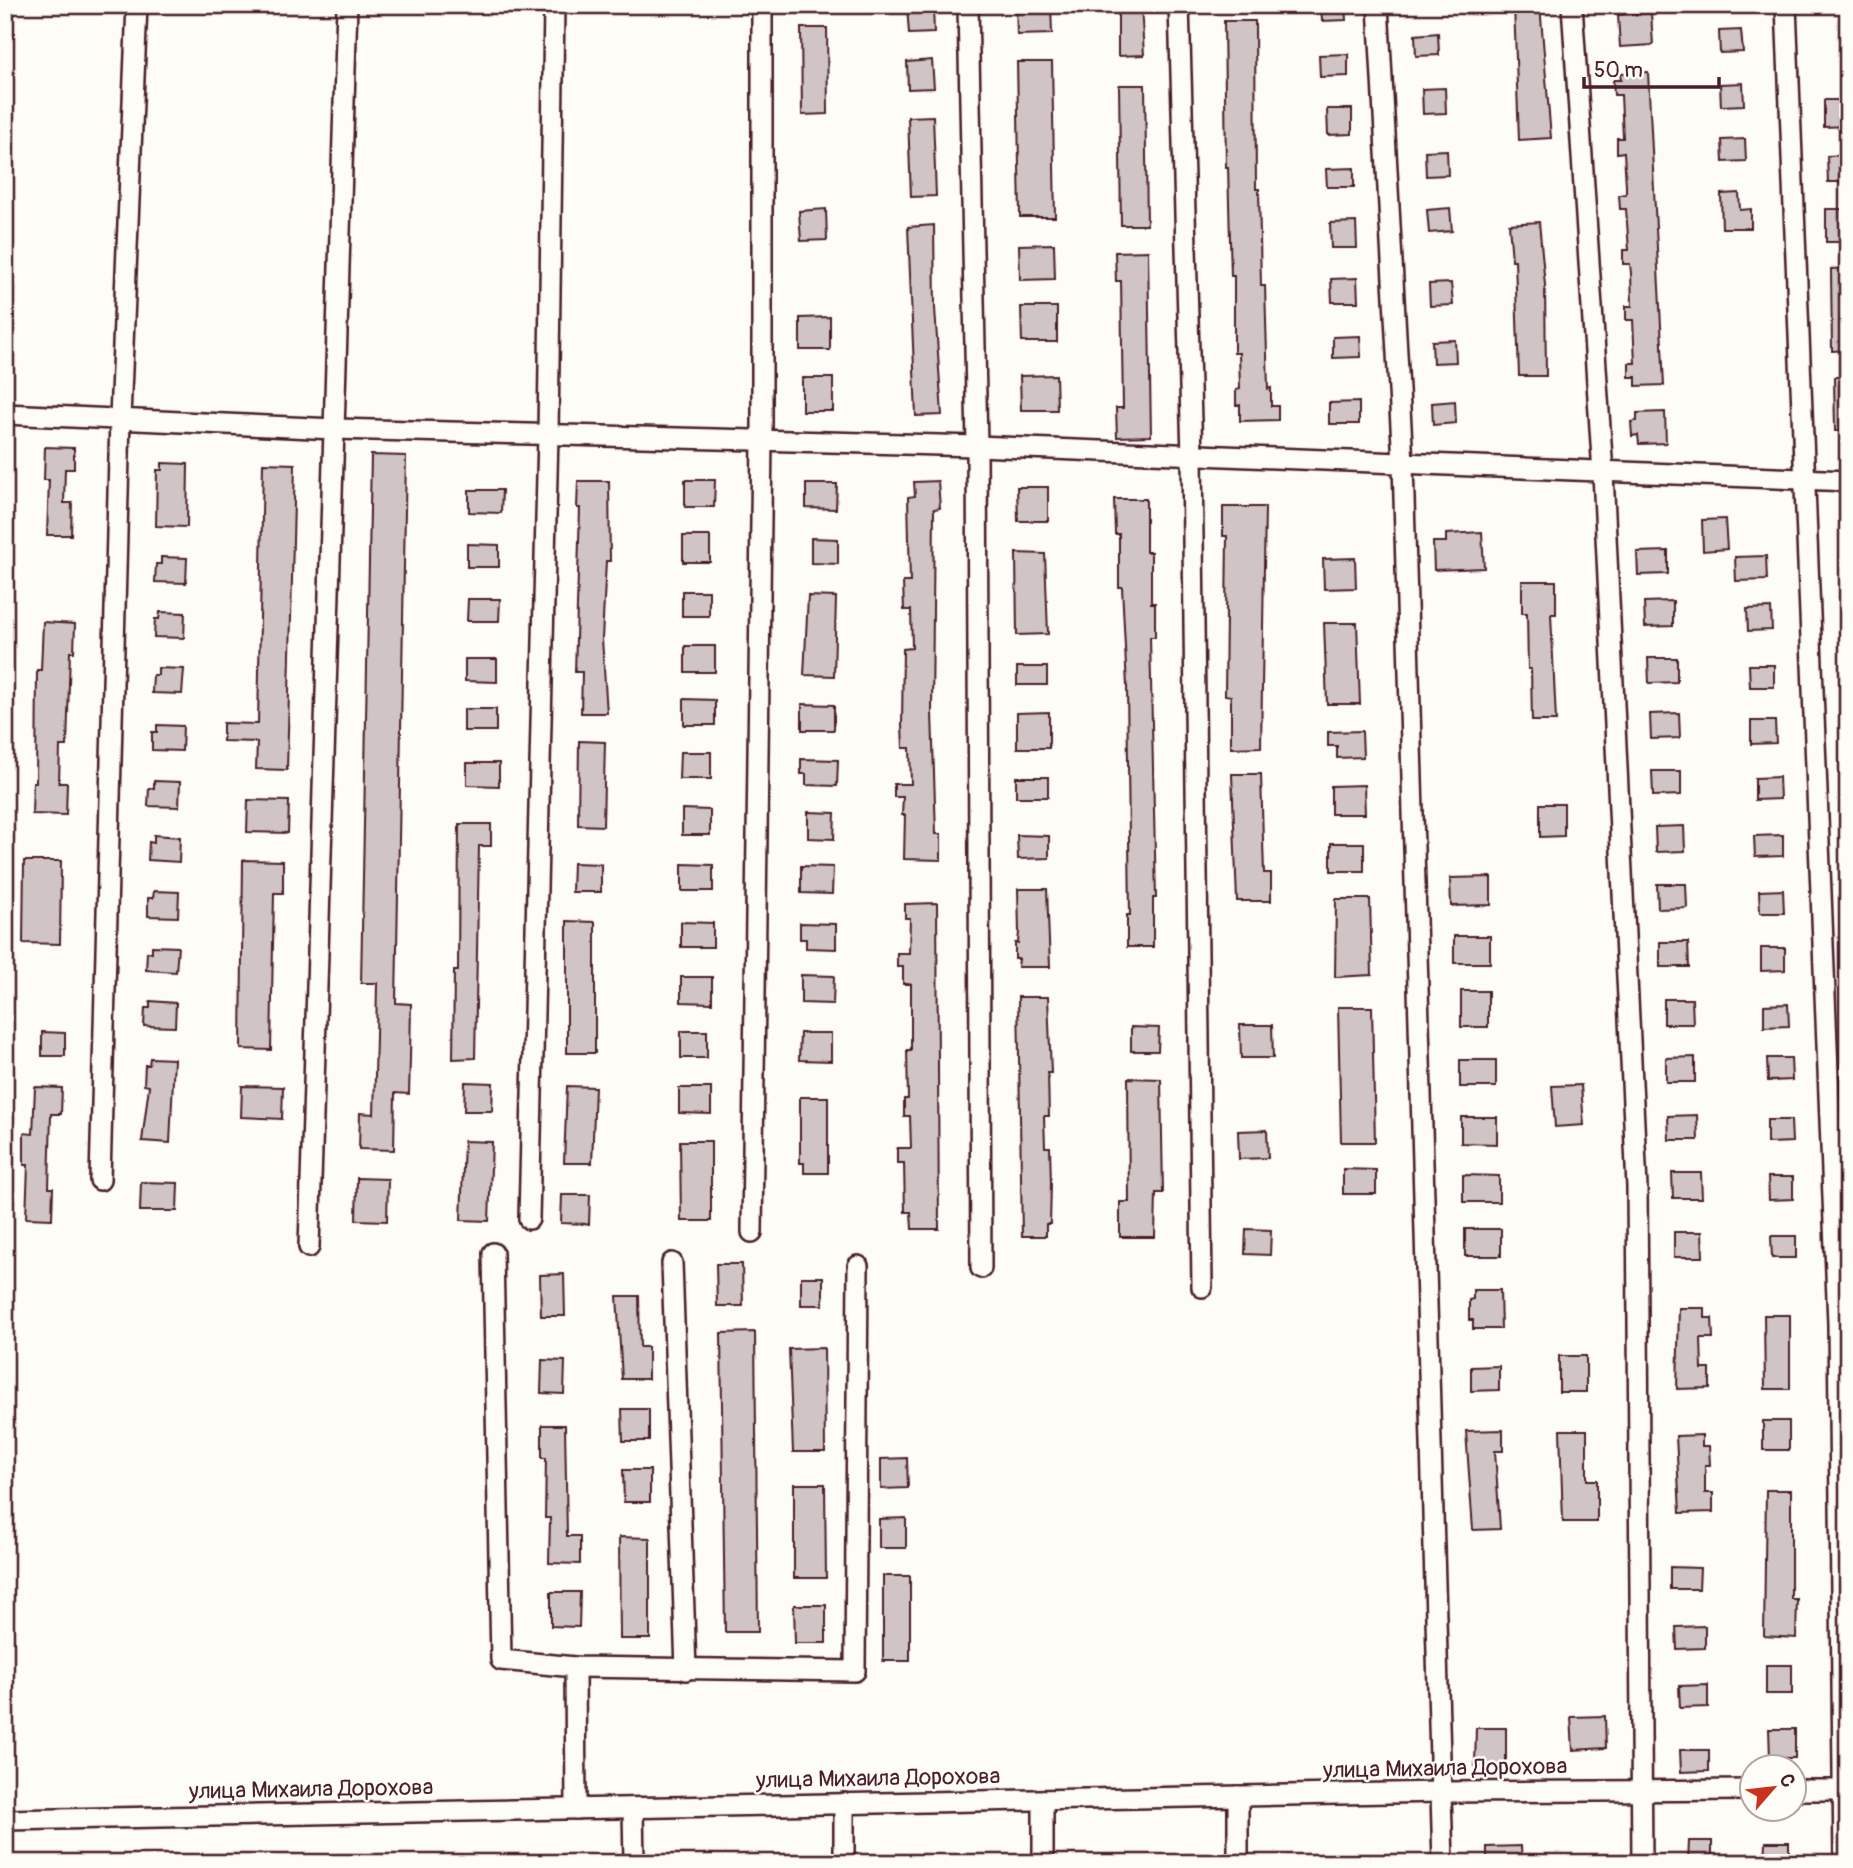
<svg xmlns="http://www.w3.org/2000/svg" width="1853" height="1868" font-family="Pangolin,sans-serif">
<rect width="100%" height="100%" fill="#fdfcf7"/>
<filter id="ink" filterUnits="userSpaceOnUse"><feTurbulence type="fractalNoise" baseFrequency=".0143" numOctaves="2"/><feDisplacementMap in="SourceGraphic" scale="14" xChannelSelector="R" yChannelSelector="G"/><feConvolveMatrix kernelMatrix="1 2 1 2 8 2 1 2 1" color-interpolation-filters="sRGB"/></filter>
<g filter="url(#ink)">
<!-- building -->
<g fill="#d0c5c4" stroke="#4a1f2b" stroke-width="2">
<polygon points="933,5 934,33 909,34 907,6"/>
<polygon points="1016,5 1051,5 1052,34 1017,35"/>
<polygon points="1118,5 1141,5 1144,55 1118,56"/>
<polygon points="1321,5 1345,5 1346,20 1322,21"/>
<polygon points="1514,5 1540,5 1551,138 1519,140"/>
<polygon points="1651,13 1653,45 1620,47 1618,15"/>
<polygon points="1224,21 1255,21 1256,189 1259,189 1261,286 1265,286 1268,389 1271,388 1271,406 1278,406 1278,420 1240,421 1240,405 1236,405 1236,390 1240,389 1239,353 1234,353 1234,276 1231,276 1228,167 1226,167"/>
<polygon points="801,28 827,28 828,114 802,115"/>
<polygon points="1741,30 1743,52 1720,53 1719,31"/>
<polygon points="1438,33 1439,55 1416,56 1415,35"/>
<polygon points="1348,54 1348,76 1320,77 1319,55"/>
<polygon points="932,60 934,88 908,89 907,62"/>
<polygon points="1017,62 1052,62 1055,217 1020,217"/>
<polygon points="1648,72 1664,385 1636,386 1636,377 1629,377 1629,363 1635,363 1633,320 1626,320 1626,306 1632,306 1631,273 1630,264 1623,264 1623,250 1629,250 1626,209 1620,209 1619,195 1626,194 1626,186 1624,152 1617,153 1617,138 1623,138 1621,95 1614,95 1613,80 1621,80 1620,73"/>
<polygon points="1743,83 1744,105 1721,106 1720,84"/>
<polygon points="1119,85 1145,85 1147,225 1121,225"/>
<polygon points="1445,88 1446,113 1423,114 1422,89"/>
<polygon points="1824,100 1848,100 1848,126 1824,127"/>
<polygon points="1327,109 1352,109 1352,134 1328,135"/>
<polygon points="933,116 936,196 911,197 908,117"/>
<polygon points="1745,139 1746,161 1723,162 1722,140"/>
<polygon points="1447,150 1448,175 1426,176 1425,151"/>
<polygon points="1848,155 1848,182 1828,182 1827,156"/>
<polygon points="1354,168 1354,187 1327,187 1326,169"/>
<polygon points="1739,193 1740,210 1751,209 1751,228 1722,228 1721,194"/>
<polygon points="1450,208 1452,231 1429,233 1427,210"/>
<polygon points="826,209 827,240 801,241 799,211"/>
<rect x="1826" y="209" width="22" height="33"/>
<polygon points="1356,222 1357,248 1331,248 1330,223"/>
<polygon points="1539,222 1545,285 1546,376 1519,376 1515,260 1512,260 1509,224"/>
<polygon points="934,225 935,308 942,415 916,416 908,227"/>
<polygon points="1054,244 1055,279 1020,280 1019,245"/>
<polygon points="1148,251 1151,436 1117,437 1116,408 1123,408 1121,281 1116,281 1115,252"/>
<polygon points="1848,268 1848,350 1832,351 1831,269"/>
<polygon points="1357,278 1358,302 1332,302 1331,279"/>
<polygon points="1451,283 1453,305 1430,306 1429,284"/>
<polygon points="1021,307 1057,307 1057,342 1022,342"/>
<polygon points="830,317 830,350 800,350 800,318"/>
<polygon points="1360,336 1361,357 1333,358 1333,337"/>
<polygon points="1455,340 1456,362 1433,363 1432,341"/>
<polygon points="1056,375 1057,410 1021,410 1020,376"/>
<polygon points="1834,377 1848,377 1848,431 1835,431"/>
<rect x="802" y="378" width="31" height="33"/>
<polygon points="1455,401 1456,423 1433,425 1432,403"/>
<polygon points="1359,402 1359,424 1329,424 1329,403"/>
<polygon points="1665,412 1666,443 1639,444 1638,435 1632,436 1631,422 1637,421 1637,413"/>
<polygon points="45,447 74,448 74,469 65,469 64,503 72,503 71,535 47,535 49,480 44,480"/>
<polygon points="371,455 406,456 396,1003 411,1004 410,1058 409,1094 395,1093 394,1150 359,1149 360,1113 374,1114 376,1037 377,983 361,983"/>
<polygon points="162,463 188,464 187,527 156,526 157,470 162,470"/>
<polygon points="263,463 295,464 287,770 256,769 257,742 223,741 223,723 258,724"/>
<polygon points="685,480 715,480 714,507 685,507"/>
<polygon points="578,481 609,481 610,561 606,561 602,639 607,713 581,713 582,672 575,672 580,508 577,508"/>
<polygon points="938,481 940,508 934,509 932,713 936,834 941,834 941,860 904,859 905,815 902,815 903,797 894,797 894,784 911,784 910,748 903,748 902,725 903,649 912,648 911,610 904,610 903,582 910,582 908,497 915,496 914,482"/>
<polygon points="806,484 837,484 836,509 806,508"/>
<polygon points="1017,487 1048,487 1048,521 1018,521"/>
<polygon points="469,490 502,490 501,513 469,512"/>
<polygon points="1114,499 1146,499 1146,552 1151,552 1151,603 1155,603 1155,637 1150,637 1156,898 1153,898 1153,947 1127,947 1127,915 1130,915 1127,687 1122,587 1119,587 1119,534 1115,534"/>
<polygon points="1223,507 1265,507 1261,747 1231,748 1231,696 1225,695 1227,536 1223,536"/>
<polygon points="1725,519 1727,549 1703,551 1702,520"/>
<polygon points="1482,532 1484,568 1434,570 1433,542 1446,542 1446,534"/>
<rect x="683" y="536" width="27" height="26"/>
<polygon points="811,538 838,539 838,564 811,563"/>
<polygon points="467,544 499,545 499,567 467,567"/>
<polygon points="1668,551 1668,574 1638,575 1637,552"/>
<polygon points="1016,553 1045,554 1048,634 1017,635"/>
<polygon points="1766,556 1767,580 1736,581 1735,557"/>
<polygon points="161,557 187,558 186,583 155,582 156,564 161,564"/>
<polygon points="1355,558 1356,588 1324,589 1323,559"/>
<polygon points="1522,581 1556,581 1556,614 1551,614 1556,721 1532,721 1531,669 1528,669 1527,613 1522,613"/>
<rect x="682" y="591" width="27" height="25"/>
<polygon points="808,596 836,597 834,676 804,675"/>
<polygon points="468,599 500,599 499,621 467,621"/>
<polygon points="1673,601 1673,626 1645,627 1644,602"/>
<polygon points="1771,608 1772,630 1748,631 1747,609"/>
<polygon points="160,612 185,613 184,638 154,637 155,619 159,619"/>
<polygon points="43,622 75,624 74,652 70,652 67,746 60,746 59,783 67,783 66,815 32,814 33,782 36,782 37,670 41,670"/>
<polygon points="1324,623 1357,623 1360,704 1327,704"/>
<rect x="685" y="646" width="30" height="26"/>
<polygon points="1648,658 1677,658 1677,682 1649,683"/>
<polygon points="465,659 497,659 497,682 465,681"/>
<polygon points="1749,665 1774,665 1774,687 1750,687"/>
<rect x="1017" y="667" width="30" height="18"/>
<polygon points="158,668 184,669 182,694 152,693 153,675 158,675"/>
<polygon points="684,699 715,700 715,725 684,725"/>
<polygon points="802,704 834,705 834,730 802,730"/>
<rect x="464" y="709" width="32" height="22"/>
<polygon points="1049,712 1049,748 1017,748 1017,713"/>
<polygon points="1679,713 1680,738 1651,739 1650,714"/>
<polygon points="1751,721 1775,721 1776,743 1751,744"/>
<polygon points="157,725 183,726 182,751 152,750 152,732 157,732"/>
<polygon points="1362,731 1363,757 1337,758 1337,746 1328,746 1328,732"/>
<polygon points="579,741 605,742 603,826 578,825"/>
<polygon points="680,752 711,752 711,779 679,779"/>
<polygon points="801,759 838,760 837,786 806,785 806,774 801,774"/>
<polygon points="467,763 499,763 499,786 467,785"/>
<polygon points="1652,771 1681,771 1681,795 1653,796"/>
<polygon points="1232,774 1261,774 1264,873 1271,873 1271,901 1237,901"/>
<rect x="1016" y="777" width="32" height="20"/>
<polygon points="1779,777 1780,799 1755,800 1755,778"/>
<polygon points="154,781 180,782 179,807 148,806 149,788 154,788"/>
<polygon points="1364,785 1365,814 1331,814 1331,786"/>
<polygon points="248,800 289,801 288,833 247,832"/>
<polygon points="1540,804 1564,804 1564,836 1540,837"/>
<polygon points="682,809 710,810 710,835 682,835"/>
<polygon points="808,812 835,813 834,839 808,838"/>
<polygon points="459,824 491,824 491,846 479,846 475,1058 453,1059 454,971 458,971"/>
<polygon points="1684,826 1685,851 1656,852 1655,827"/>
<polygon points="154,835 180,837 179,862 148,860 149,842 154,843"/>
<polygon points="1017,835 1049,836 1049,858 1018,859"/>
<polygon points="1783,835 1783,856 1755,857 1754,836"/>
<rect x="1331" y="843" width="33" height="28"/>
<polygon points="243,860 283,861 283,893 274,893 271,1050 241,1049"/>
<polygon points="24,861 61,861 60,944 23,943"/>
<polygon points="573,863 601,864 601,892 572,892"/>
<polygon points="682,864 713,865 713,891 682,891"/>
<polygon points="801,866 833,867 832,894 801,893"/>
<polygon points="1491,877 1491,905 1451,906 1450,878"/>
<polygon points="1657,884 1686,884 1687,908 1658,909"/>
<polygon points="1018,889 1047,889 1050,967 1018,967 1019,959 1015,959 1015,943 1018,943 1019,932"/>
<polygon points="1783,890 1784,913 1760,913 1759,891"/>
<polygon points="154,891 179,892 178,917 148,916 148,898 153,898"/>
<polygon points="1336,899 1370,899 1372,975 1335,977"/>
<polygon points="937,903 939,1229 912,1229 911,1212 905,1212 904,1163 897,1163 897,1148 911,1148 910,1116 904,1116 904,1099 908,1099 907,1050 911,1050 911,984 903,984 903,967 897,967 897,953 909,953 910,918 905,918 905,904"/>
<polygon points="567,921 595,922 595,1053 567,1053"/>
<polygon points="681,922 713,923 713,947 681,947"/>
<polygon points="800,923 836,924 836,949 806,948 806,939 800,939"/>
<rect x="1454" y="936" width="36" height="27"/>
<polygon points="1660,942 1688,942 1689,967 1660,967"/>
<polygon points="152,946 178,947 176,972 146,970 147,952 152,953"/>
<polygon points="1761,948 1785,948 1785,970 1761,971"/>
<polygon points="801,975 834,976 833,1004 801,1003"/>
<polygon points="681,977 712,977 712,1003 681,1002"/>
<rect x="1461" y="991" width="27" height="36"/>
<polygon points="1018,997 1048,997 1051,1073 1048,1073 1049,1116 1044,1116 1045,1147 1050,1147 1051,1183 1050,1224 1046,1224 1046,1236 1022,1236"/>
<polygon points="1664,999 1692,999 1693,1024 1664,1024"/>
<polygon points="150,1001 176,1003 175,1027 144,1026 145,1008 150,1008"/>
<polygon points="1788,1004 1789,1026 1764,1027 1764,1005"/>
<polygon points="1338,1007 1372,1007 1375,1142 1341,1142"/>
<polygon points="1240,1025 1272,1025 1273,1058 1241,1058"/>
<polygon points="1131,1027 1159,1028 1158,1051 1131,1051"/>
<rect x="681" y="1031" width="26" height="27"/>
<polygon points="42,1032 65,1033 65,1056 42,1056"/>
<polygon points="800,1033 831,1033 831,1061 799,1060"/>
<polygon points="1695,1057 1695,1082 1666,1082 1666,1058"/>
<polygon points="150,1058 174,1059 170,1143 142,1141 149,1086 144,1085 145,1065 149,1065"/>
<polygon points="1767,1058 1791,1058 1792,1080 1768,1081"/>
<rect x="1460" y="1060" width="36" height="27"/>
<polygon points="1128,1078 1161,1079 1163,1193 1156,1193 1155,1237 1120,1237 1120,1202 1129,1202"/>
<polygon points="465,1082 493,1083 492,1111 464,1111"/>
<polygon points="1581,1085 1584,1125 1555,1127 1552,1086"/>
<polygon points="242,1086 283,1087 282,1119 241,1117"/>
<polygon points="567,1086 595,1087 592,1163 564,1163"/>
<polygon points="35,1087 62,1088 61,1114 51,1114 49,1188 53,1188 52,1219 26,1218 28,1165 24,1165 24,1133 33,1134"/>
<polygon points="679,1088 711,1088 711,1114 679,1113"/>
<polygon points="800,1097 828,1097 828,1173 804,1173 804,1163 800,1163"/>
<polygon points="1697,1115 1698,1140 1669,1140 1668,1116"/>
<polygon points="1461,1117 1497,1117 1497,1144 1461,1143"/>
<polygon points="1767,1120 1791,1120 1792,1142 1767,1143"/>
<polygon points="1267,1130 1268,1158 1239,1159 1238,1131"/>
<polygon points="464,1141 492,1142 489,1221 461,1220"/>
<polygon points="680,1141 711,1141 711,1221 681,1221"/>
<polygon points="1343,1169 1376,1170 1376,1194 1343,1194"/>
<polygon points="1672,1173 1701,1173 1702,1198 1673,1198"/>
<polygon points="1463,1175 1499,1176 1499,1202 1463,1202"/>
<polygon points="1768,1177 1793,1177 1793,1199 1769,1200"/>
<polygon points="357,1178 388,1179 387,1221 356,1220"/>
<polygon points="141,1182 178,1183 177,1211 140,1211"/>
<polygon points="562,1195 590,1195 589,1224 561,1223"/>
<polygon points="1246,1229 1271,1230 1270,1255 1245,1254"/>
<rect x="1465" y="1229" width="36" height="27"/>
<polygon points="1674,1232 1702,1232 1703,1257 1674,1257"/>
<polygon points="1771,1236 1796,1236 1796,1258 1772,1258"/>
<polygon points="716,1264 742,1264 743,1306 717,1306"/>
<polygon points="564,1274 565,1316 541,1316 540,1275"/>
<rect x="801" y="1277" width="22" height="28"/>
<polygon points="1473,1290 1500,1290 1501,1329 1473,1329 1473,1320 1469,1320 1469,1300 1473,1299"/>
<polygon points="617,1296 639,1296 640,1347 648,1347 648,1379 622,1379"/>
<polygon points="1679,1308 1705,1308 1705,1318 1712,1318 1713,1338 1701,1338 1702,1369 1710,1369 1710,1388 1677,1389"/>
<polygon points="1764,1315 1790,1315 1790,1389 1765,1389"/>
<polygon points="755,1332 758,1632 725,1632 721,1333"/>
<polygon points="824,1348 825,1452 793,1452 789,1349"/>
<rect x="1559" y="1356" width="27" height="36"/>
<polygon points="542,1360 565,1361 564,1394 541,1393"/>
<polygon points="1499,1366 1499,1390 1471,1391 1471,1367"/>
<polygon points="622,1409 649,1409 649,1441 623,1441"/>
<rect x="1763" y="1421" width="26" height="29"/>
<polygon points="542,1425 565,1425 567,1536 580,1536 580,1564 549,1563 550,1518 545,1518 546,1458 542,1458"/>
<polygon points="1503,1430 1503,1451 1495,1451 1500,1529 1473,1530 1466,1431"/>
<polygon points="1560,1430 1587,1430 1587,1480 1597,1480 1597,1522 1563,1522"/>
<polygon points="1702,1435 1702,1446 1709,1446 1710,1465 1705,1465 1705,1493 1713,1493 1713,1512 1680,1513 1676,1436"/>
<polygon points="907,1458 908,1488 881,1489 881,1459"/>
<polygon points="623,1470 650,1470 650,1502 624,1502"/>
<polygon points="794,1484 825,1484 826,1578 794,1578"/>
<polygon points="1766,1490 1791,1490 1791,1599 1797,1599 1796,1638 1764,1636"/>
<polygon points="906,1518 906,1548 879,1548 879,1519"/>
<polygon points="619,1537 650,1538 650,1639 620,1639"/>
<polygon points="1670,1567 1700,1568 1699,1589 1670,1589"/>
<rect x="883" y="1576" width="27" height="85"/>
<polygon points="551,1592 580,1592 579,1627 551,1626"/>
<polygon points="794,1605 826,1605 826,1643 795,1643"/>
<polygon points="1705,1626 1705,1648 1677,1649 1676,1627"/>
<rect x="1766" y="1665" width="26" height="29"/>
<polygon points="1708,1685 1708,1707 1680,1708 1679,1686"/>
<polygon points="1605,1716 1606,1748 1573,1750 1571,1717"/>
<polygon points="1476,1728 1506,1728 1506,1766 1475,1766"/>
<polygon points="1769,1729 1795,1729 1795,1758 1770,1758"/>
<polygon points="1680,1750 1709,1750 1709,1771 1681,1772"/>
<polygon points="1689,1841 1712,1841 1712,1863 1688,1863"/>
<polygon points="1766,1842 1789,1842 1789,1863 1765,1863"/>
<polygon points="1521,1846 1522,1863 1487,1863 1487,1847"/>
</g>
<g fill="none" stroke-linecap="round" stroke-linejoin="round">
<defs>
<g id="minor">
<polyline points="968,5 977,446 981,1268"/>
<polyline points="1179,5 1192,456 1202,1287"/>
<polyline points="1378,5 1403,463 1443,1863"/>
<polyline points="1572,5 1603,473 1637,1187 1642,1863"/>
<polyline points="1786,5 1838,1324 1844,1863"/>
<polyline points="5,414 335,429 977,446 1848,481"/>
<polyline points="100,1180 120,418 137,5"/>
<polyline points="529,1219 548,434 554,5"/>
<polyline points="752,1232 762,439 762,5"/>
<polyline points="309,1247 347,5"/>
<polyline points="493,1253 501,1660 575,1667 855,1671 858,1266"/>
<polyline points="672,1263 686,1670"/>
<polyline points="575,1667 576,1809"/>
<polyline points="1794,1790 1848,1790"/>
<polyline points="1043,1800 1043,1863"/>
<polyline points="844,1803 844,1863"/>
<polyline points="633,1808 634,1863"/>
<polyline points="5,1820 1441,1792 1752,1790"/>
<polyline points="1238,1863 1238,1796"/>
</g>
</defs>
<!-- minor casing -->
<use href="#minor" stroke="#4a1f2b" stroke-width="24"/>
<!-- minor -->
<use href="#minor" stroke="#fdfcf7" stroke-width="19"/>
</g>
</g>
<g text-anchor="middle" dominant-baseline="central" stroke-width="5" stroke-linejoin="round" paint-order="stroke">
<!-- street labels -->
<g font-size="23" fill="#4a1f2b" stroke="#fdfcf7">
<text transform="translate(1445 1768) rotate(-1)">улица Михаила Дорохова</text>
<text transform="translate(878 1778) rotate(-1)">улица Михаила Дорохова</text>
<text transform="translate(311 1789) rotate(-1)">улица Михаила Дорохова</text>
</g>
</g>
<!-- margin -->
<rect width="1853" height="1868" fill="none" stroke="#fdfcf7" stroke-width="28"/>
<rect x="14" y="14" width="1825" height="1840" fill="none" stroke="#4a1f2b" stroke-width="2.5" filter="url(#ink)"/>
<!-- north arrow -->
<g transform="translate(1773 1788) rotate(62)"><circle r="33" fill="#fdfcf7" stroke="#b5a4a5" stroke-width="2"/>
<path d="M0-5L12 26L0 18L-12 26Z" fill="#c8321e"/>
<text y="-10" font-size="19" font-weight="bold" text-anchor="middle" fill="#4a1f2b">С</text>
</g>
<!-- scale -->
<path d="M1584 77v10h135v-10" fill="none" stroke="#4a1f2b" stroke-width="3.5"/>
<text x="1594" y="77" font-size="21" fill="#4a1f2b" stroke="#fdfcf7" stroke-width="5" paint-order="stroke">50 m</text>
</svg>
